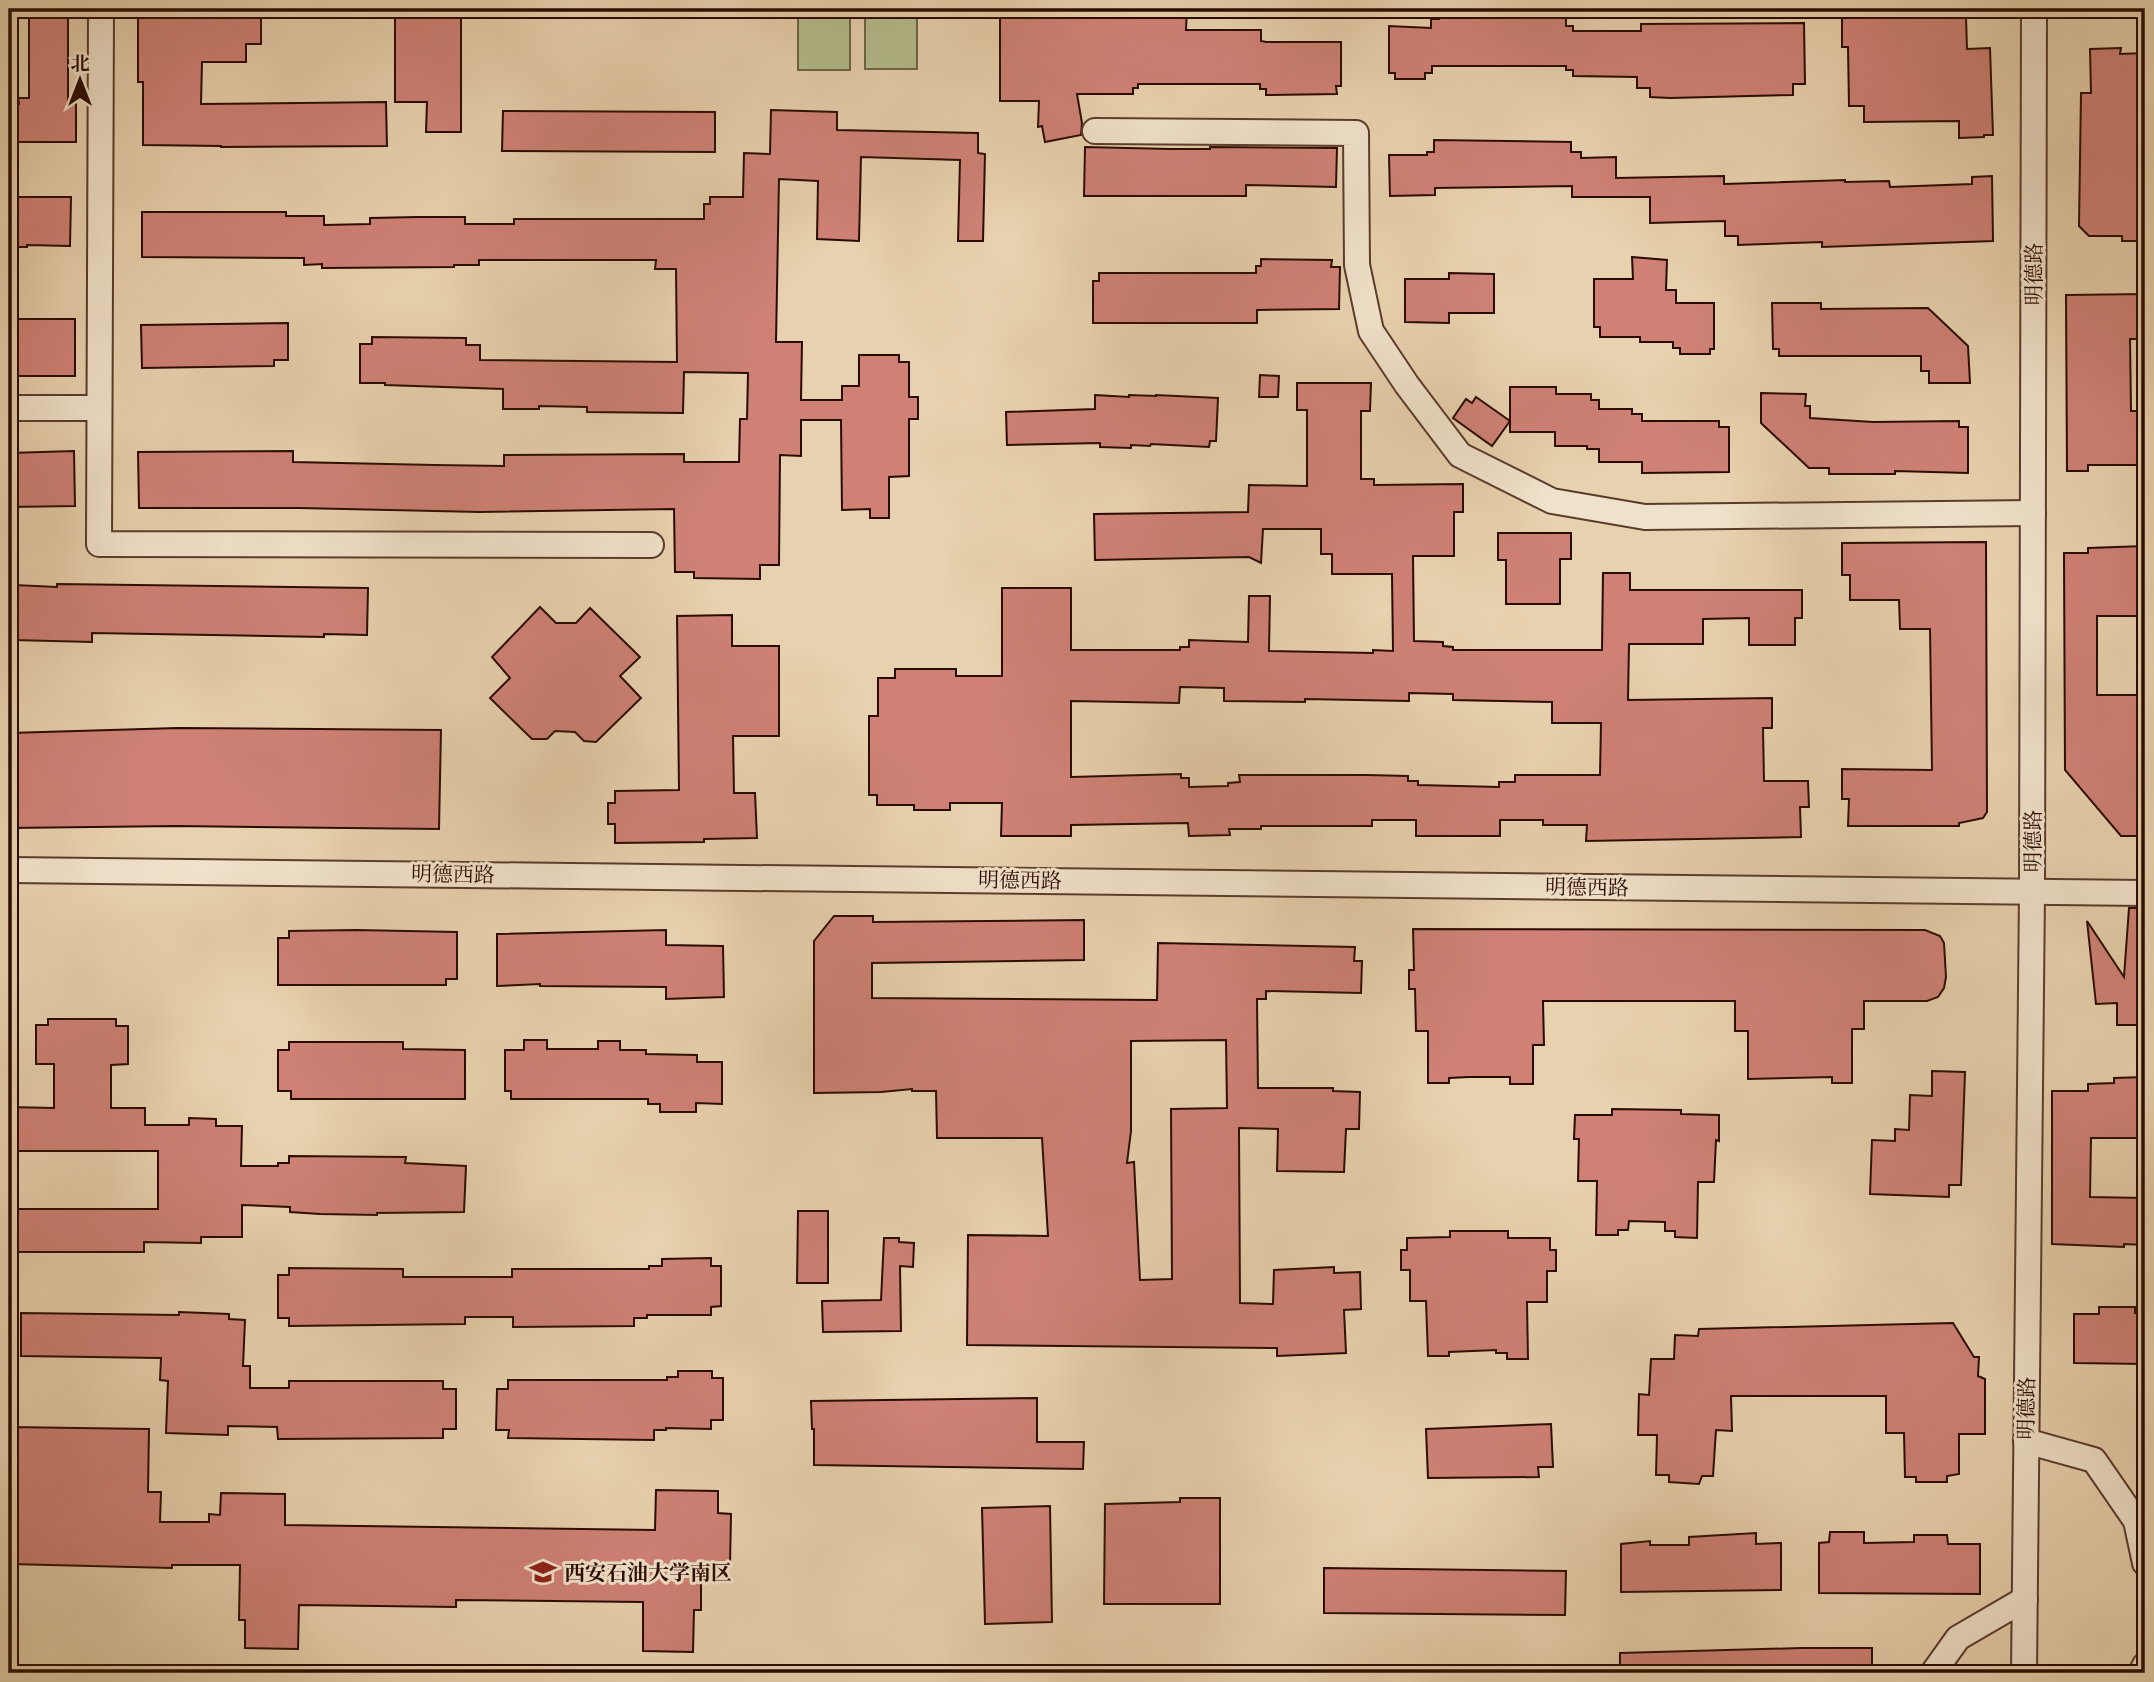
<svg xmlns="http://www.w3.org/2000/svg" width="2154" height="1682" font-family="'Gentium Book Plus','Noto Serif SC',serif">
<rect width="100%" height="100%" fill="#e8d1ae"/>
<filter id="stains"><feTurbulence type="fractalNoise" baseFrequency=".00286" numOctaves="4"/><feColorMatrix values="0 0 0 0 .2 0 0 0 0 .09 0 0 0 0 .02 0 0 0 .5 -.17"/></filter>
<radialGradient id="worn" r=".72"><stop offset=".6" stop-color="#630" stop-opacity="0"/><stop offset="1" stop-color="#630" stop-opacity=".3"/></radialGradient>
<!-- green -->
<g fill="#b4bc8c" stroke="#6f6446" stroke-width="2">
<rect x="798" y="9" width="52" height="61"/>
<rect x="865" y="9" width="52" height="60"/>
</g>
<!-- building -->
<g fill="#cf8176" stroke="#2a0b01" stroke-width="2" fill-rule="evenodd">
<polygon points="29,9 68,9 68,103 76,103 76,142 9,142 9,104 19,104 18,98 29,98"/>
<polygon points="138,9 261,9 261,44 246,44 246,62 202,62 201,104 386,102 387,146 221,147 221,146 143,145 143,82 138,82"/>
<polygon points="395,9 461,9 461,132 426,132 427,102 395,102"/>
<polygon points="1000,9 1187,9 1186,30 1261,30 1261,41 1266,42 1341,42 1341,86 1336,86 1337,94 1266,95 1266,89 1260,89 1260,84 1138,84 1138,88 1133,88 1133,94 1077,94 1082,123 1081,135 1045,142 1042,126 1038,127 1039,101 1000,101"/>
<polygon points="1440,12 1559,13 1559,18 1566,18 1566,26 1573,26 1573,31 1641,31 1641,24 1804,23 1805,84 1793,84 1793,95 1670,98 1650,97 1650,88 1637,88 1637,77 1573,76 1573,70 1566,70 1566,66 1432,66 1432,73 1425,73 1425,79 1395,79 1395,73 1389,73 1389,26 1431,28 1431,19 1439,19"/>
<polygon points="1966,17 1967,49 1990,48 1993,135 1984,135 1984,137 1959,138 1959,121 1864,122 1864,106 1849,106 1848,47 1842,47 1842,18"/>
<polygon points="2121,48 2120,54 2145,53 2145,241 2122,241 2122,236 2089,236 2079,226 2081,93 2091,93 2090,49"/>
<polygon points="771,110 837,112 837,130 978,133 978,153 985,154 983,241 958,241 960,160 861,157 859,241 817,239 818,181 779,179 776,342 802,342 801,400 842,400 842,386 859,386 859,355 899,355 899,362 909,362 909,397 918,397 918,419 909,419 909,476 889,477 889,518 870,518 870,509 842,510 841,420 801,420 801,456 780,455 779,565 760,565 760,579 694,578 694,572 675,572 674,509 480,512 299,508 139,508 138,452 293,451 293,462 435,465 504,466 504,455 684,454 684,462 739,462 740,419 747,419 748,373 684,372 683,413 587,412 587,407 539,406 539,409 503,409 503,389 385,385 385,383 360,383 360,344 372,344 372,337 466,338 466,345 480,345 480,360 677,362 676,269 655,269 656,260 479,260 479,265 454,265 454,267 322,268 322,264 304,265 304,258 142,257 142,212 286,212 286,216 324,216 324,225 370,224 370,218 418,217 465,217 465,224 514,224 514,219 704,219 704,204 710,204 710,197 743,197 744,153 770,154"/>
<polygon points="503,111 715,112 715,152 502,151"/>
<polygon points="1434,140 1571,142 1571,152 1581,152 1581,158 1616,157 1616,178 1724,176 1724,184 1845,180 1845,182 1889,181 1890,187 1972,184 1972,177 1992,176 1993,241 1822,247 1822,242 1738,245 1738,236 1725,236 1725,221 1650,223 1650,197 1572,197 1572,186 1435,188 1435,195 1390,196 1389,155 1427,155 1427,152 1434,152"/>
<polygon points="1085,147 1170,149 1210,149 1210,147 1337,148 1336,187 1246,185 1246,196 1084,196"/>
<polygon points="9,197 71,197 70,246 27,245 27,247 9,247"/>
<polygon points="1632,257 1667,260 1666,290 1676,290 1676,303 1714,303 1714,349 1710,349 1710,354 1680,354 1680,348 1673,348 1673,342 1640,342 1640,337 1600,337 1600,327 1594,327 1594,279 1633,279"/>
<polygon points="1261,259 1332,260 1331,267 1340,267 1339,309 1257,310 1257,323 1093,323 1093,281 1099,281 1099,273 1256,273 1256,266 1261,266"/>
<polygon points="1449,273 1494,274 1494,313 1449,313 1449,323 1405,322 1405,279 1449,279"/>
<polygon points="2145,294 2145,339 2130,339 2131,411 2145,411 2145,465 2088,465 2088,471 2067,471 2066,295"/>
<polygon points="1772,303 1821,303 1821,309 1928,308 1968,346 1970,383 1929,383 1929,371 1921,371 1921,356 1779,356 1779,349 1773,349"/>
<rect x="9" y="319" width="66" height="57"/>
<polygon points="288,323 288,360 274,360 274,366 142,368 141,325"/>
<polygon points="1260,375 1279,376 1278,397 1259,397"/>
<path d="M1297,383H1371L1370,411H1361V479H1374V485L1463,484V512H1454V556H1413L1414,641L1443,642V646L1453,647V650H1602L1603,573H1630V590H1802V618H1795V645H1749V618L1703,619V644H1629L1628,700L1772,698V728H1763L1764,781H1808L1809,807H1800L1801,837L1586,841L1587,825H1543V820H1500V836H1416V820H1372V826H1261V829H1229L1230,835L1189,836L1188,823L1071,825V836H1001L1002,803H950V810H914V805H877V795H869V716H878V678H895V669H956V676H1002V588H1071V650H1180V647H1189V640L1248,642L1249,596H1270L1269,651L1373,653V650L1393,651L1392,574H1332V554H1321V529H1263L1261,563L1249,557L1095,560L1094,514L1248,512L1249,485L1307,486V410H1297ZM1180,687L1224,688V701L1305,702V699L1409,701V693L1453,694V700L1552,702V723H1601L1600,775H1515V782H1499V787L1418,785V781H1408V776L1367,775H1239L1240,782L1228,783V786L1189,787V778H1181V774L1071,777V701L1179,703Z"/>
<polygon points="1510,387 1556,387 1556,394 1591,394 1591,400 1599,400 1599,409 1632,409 1632,414 1642,414 1642,421 1719,421 1719,427 1729,427 1729,472 1642,473 1642,462 1599,462 1599,449 1587,449 1587,446 1555,446 1555,432 1510,432"/>
<polygon points="1761,393 1806,394 1805,406 1810,406 1810,418 1873,422 1959,421 1959,427 1968,427 1968,473 1895,471 1895,474 1829,474 1829,468 1809,468 1761,423"/>
<polygon points="1095,395 1129,397 1129,395 1156,396 1156,395 1218,398 1216,441 1210,441 1209,447 1151,444 1150,446 1131,445 1131,448 1100,447 1100,443 1007,445 1006,412 1095,409"/>
<polygon points="1476,397 1510,421 1492,446 1453,418 1466,399 1472,403"/>
<polygon points="74,451 75,506 9,507 9,453"/>
<polygon points="1498,533 1571,533 1571,559 1560,559 1560,604 1506,604 1506,560 1498,560"/>
<polygon points="1986,542 1987,812 1983,818 1959,823 1959,826 1848,826 1849,799 1842,799 1842,769 1932,770 1930,629 1900,629 1899,600 1850,600 1850,575 1842,575 1842,543"/>
<polygon points="2145,546 2145,616 2097,616 2097,695 2145,695 2145,836 2121,836 2065,770 2064,553 2088,553 2088,548"/>
<polygon points="57,584 368,588 367,635 324,634 324,637 92,633 92,642 13,640 15,585 57,587"/>
<polygon points="540,607 556,623 576,623 590,608 640,657 620,676 641,698 596,742 584,741 575,732 555,731 547,739 532,739 490,698 510,678 492,657"/>
<polygon points="732,615 732,646 779,646 779,736 733,736 734,793 755,793 757,838 704,839 704,842 615,843 615,824 608,824 608,803 615,803 615,791 679,790 677,616"/>
<polygon points="178,728 441,730 439,829 177,826 9,828 9,733"/>
<polygon points="2129,908 2145,908 2145,996 2141,996 2142,1025 2117,1025 2117,1003 2096,1004 2087,921 2124,977"/>
<path d="M834,916H873V922L1084,920V960L872,963V998L1157,1000L1158,943L1355,947L1354,961H1362L1361,993L1266,991V999H1257L1258,1088H1333V1091L1360,1092L1359,1129H1346L1344,1172L1277,1171L1278,1129L1239,1128L1240,1303L1273,1304L1274,1270L1334,1267V1273L1360,1272L1361,1309L1344,1310L1346,1353L1277,1356V1348L967,1345L968,1235L1048,1236L1042,1138H937L936,1091H912V1089L881,1092L814,1093V941ZM1226,1040L1227,1108L1171,1109L1172,1279L1140,1280L1134,1162L1127,1163L1131,1131V1041Z"/>
<polygon points="1413,929 1925,930 1940,936 1944,943 1946,977 1944,988 1938,997 1927,1001 1864,1001 1864,1029 1852,1029 1852,1083 1832,1083 1832,1077 1748,1079 1748,1031 1735,1031 1735,1001 1543,1001 1544,1045 1533,1045 1533,1084 1510,1084 1510,1077 1469,1077 1449,1078 1449,1083 1428,1083 1428,1031 1416,1031 1415,989 1409,989 1409,970 1414,970"/>
<polygon points="356,930 457,932 457,979 446,979 446,985 278,985 278,938 289,938 289,931"/>
<polygon points="666,930 666,945 723,946 724,997 666,999 666,987 540,986 540,984 497,986 497,934"/>
<polygon points="48,1019 116,1019 116,1026 128,1026 128,1064 111,1065 111,1108 145,1108 145,1125 189,1125 189,1118 216,1119 216,1126 242,1126 241,1166 278,1166 278,1163 289,1163 289,1156 406,1157 405,1163 466,1166 464,1212 377,1213 377,1215 320,1214 290,1212 290,1207 242,1205 242,1237 201,1237 201,1243 144,1242 144,1252 9,1252 9,1209 158,1209 158,1151 9,1151 9,1107 54,1108 54,1064 36,1064 36,1025 48,1025"/>
<polygon points="524,1040 547,1040 547,1049 598,1049 598,1041 620,1041 620,1050 646,1050 646,1054 697,1055 697,1062 722,1062 722,1104 696,1103 696,1112 660,1112 660,1104 648,1104 648,1099 511,1099 511,1091 505,1091 505,1050 524,1050"/>
<polygon points="289,1042 403,1042 403,1049 465,1050 465,1099 291,1099 291,1091 278,1091 278,1050 289,1050"/>
<polygon points="1932,1071 1965,1072 1961,1185 1949,1185 1949,1197 1870,1194 1872,1140 1895,1141 1895,1129 1909,1130 1910,1095 1932,1096"/>
<polygon points="2145,1077 2145,1138 2091,1138 2090,1197 2145,1198 2145,1245 2124,1244 2124,1247 2052,1244 2052,1091 2088,1091 2088,1084 2114,1083 2114,1078"/>
<polygon points="1612,1109 1681,1110 1681,1114 1719,1115 1719,1141 1716,1140 1714,1182 1698,1182 1697,1238 1675,1237 1675,1231 1665,1231 1665,1222 1629,1221 1628,1230 1618,1230 1618,1235 1596,1235 1597,1181 1578,1181 1579,1139 1574,1139 1575,1115 1612,1115"/>
<polygon points="798,1211 828,1211 828,1283 797,1283"/>
<polygon points="1450,1231 1508,1231 1508,1238 1550,1238 1550,1250 1556,1250 1556,1271 1547,1271 1547,1302 1527,1302 1528,1359 1507,1359 1507,1353 1496,1353 1496,1350 1449,1352 1449,1356 1428,1356 1426,1301 1410,1301 1410,1270 1401,1270 1401,1250 1407,1250 1407,1238 1450,1237"/>
<polygon points="884,1238 899,1238 899,1242 914,1243 913,1267 900,1266 901,1331 823,1332 822,1301 881,1300"/>
<polygon points="711,1258 711,1266 721,1266 721,1306 711,1307 711,1315 647,1315 647,1318 634,1318 634,1326 513,1327 513,1317 465,1317 465,1324 289,1326 289,1318 278,1318 278,1275 289,1275 289,1268 403,1269 403,1277 512,1277 512,1269 649,1269 649,1266 662,1266 662,1259"/>
<polygon points="2099,1307 2135,1307 2135,1313 2145,1313 2145,1364 2074,1363 2074,1314 2099,1314"/>
<polygon points="179,1312 229,1314 229,1319 245,1320 243,1366 250,1366 250,1388 289,1388 289,1381 443,1381 443,1389 456,1389 456,1429 443,1429 443,1438 278,1439 277,1427 228,1426 228,1435 166,1433 168,1381 160,1380 161,1358 21,1356 21,1313 179,1315"/>
<polygon points="1953,1323 1974,1357 1979,1357 1978,1376 1985,1379 1985,1434 1959,1434 1959,1474 1947,1476 1947,1482 1916,1482 1916,1477 1905,1477 1904,1433 1886,1433 1886,1396 1731,1396 1732,1431 1716,1430 1713,1476 1702,1476 1699,1484 1669,1482 1669,1475 1656,1475 1657,1435 1638,1435 1639,1394 1649,1395 1651,1359 1674,1359 1675,1335 1698,1336 1699,1329"/>
<polygon points="678,1371 712,1371 712,1378 723,1378 723,1420 711,1420 711,1429 666,1428 666,1430 654,1430 654,1440 508,1438 509,1430 496,1430 497,1389 508,1389 508,1380 667,1380 667,1377 678,1377"/>
<polygon points="1037,1398 1037,1442 1084,1442 1083,1469 814,1465 814,1429 812,1429 811,1401"/>
<polygon points="1551,1424 1553,1467 1538,1467 1539,1477 1428,1478 1426,1429"/>
<polygon points="9,1427 149,1429 148,1492 161,1492 160,1522 209,1522 209,1514 220,1515 221,1493 285,1494 285,1525 655,1530 656,1490 718,1491 718,1513 731,1514 730,1566 701,1566 701,1610 694,1610 693,1652 643,1651 643,1602 456,1600 456,1607 299,1605 298,1649 245,1648 245,1620 239,1620 240,1565 172,1565 172,1568 9,1564"/>
<polygon points="1180,1498 1220,1498 1220,1604 1104,1604 1105,1504 1180,1502"/>
<polygon points="1050,1506 1052,1622 985,1624 982,1508"/>
<polygon points="1830,1532 1864,1532 1864,1543 1914,1542 1914,1535 1947,1535 1948,1544 1980,1544 1980,1594 1819,1593 1819,1543 1829,1542"/>
<polygon points="1756,1533 1756,1544 1781,1543 1781,1590 1621,1592 1621,1544 1650,1541 1650,1545 1689,1545 1689,1537"/>
<polygon points="1324,1568 1566,1571 1565,1615 1324,1613"/>
<polygon points="1801,1648 1872,1648 1872,1673 1620,1673 1620,1653"/>
</g>
<g fill="none" stroke-linecap="round" stroke-linejoin="round">
<defs>
<g id="minor">
<polyline points="101,9 99,544 651,545"/>
<polyline points="1095,131 1356,133 1357,265 1371,331 1407,385 1460,455 1552,501 1645,517 2033,513"/>
<polyline points="9,408 99,408"/>
<polyline points="9,870 2145,893"/>
<polyline points="2026,1441 2094,1460 2136,1521 2145,1563"/>
<polyline points="1933,1673 1958,1638 2025,1599"/>
<polyline points="2024,1673 2032,892 2034,9"/>
<polyline points="2141,1673 2145,1665"/>
</g>
</defs>
<!-- minor casing -->
<use href="#minor" stroke="#5a3c2c" stroke-width="28"/>
<!-- minor -->
<use href="#minor" stroke="#f0e1ca" stroke-width="24"/>
</g>
<!-- icons -->
<defs>
<symbol id="university-bare" viewBox="-9 -9 18 18"><path d="M0-5L7-2L0 1L-7-2ZM-4 1L0 2.5L4 1V4Q0 6-4 4Z" fill="#8f2418" stroke="#f0e1ca" stroke-width="2.5" paint-order="stroke"/></symbol>
</defs>
<g fill-rule="evenodd">
<use href="#university-bare" x="524" y="1553" width="38" height="38"/>
</g>
<g text-anchor="middle" dominant-baseline="central" stroke-width="6" stroke-linejoin="round" paint-order="stroke">
<!-- street labels -->
<g font-size="21" fill="#2a0b01" stroke="#f0e1ca">
<text transform="translate(2033 274) rotate(-90)">明德路</text>
<text transform="translate(2032 841) rotate(-90)">明德路</text>
<text transform="translate(453 874) rotate(1)">明德西路</text>
<text transform="translate(1020 880) rotate(1)">明德西路</text>
<text transform="translate(1587 887) rotate(1)">明德西路</text>
<text transform="translate(2026 1408) rotate(-89)">明德路</text>
</g>
<!-- poi labels -->
<g font-size="21" font-weight="bold" fill="#2a0b01" stroke="#f0e1ca" text-anchor="start">
<text x="564" y="1572">西安石油大学南区</text>
</g>
</g>
<!-- margin -->
<rect width="2154" height="1682" fill="none" stroke="#e8d1ae" stroke-width="35"/>
<rect x="10" y="10" width="2133" height="1661" fill="none" stroke="#2a0b01" stroke-width="3.5"/>
<rect x="18" y="18" width="2119" height="1647" fill="none" stroke="#2a0b01" stroke-width="2"/>
<!-- north arrow -->
<g transform="translate(80 80)" stroke="#f0e1ca" stroke-width="5" paint-order="stroke">
<path d="M0-5L12 26L0 18L-12 26Z" fill="#2a0b01"/>
<text y="-10" font-size="19" font-weight="bold" text-anchor="middle" fill="#2a0b01">北</text>
</g>
<rect width="100%" height="100%" filter="url(#stains)"/>
<rect width="100%" height="100%" fill="url(#worn)"/>
</svg>
